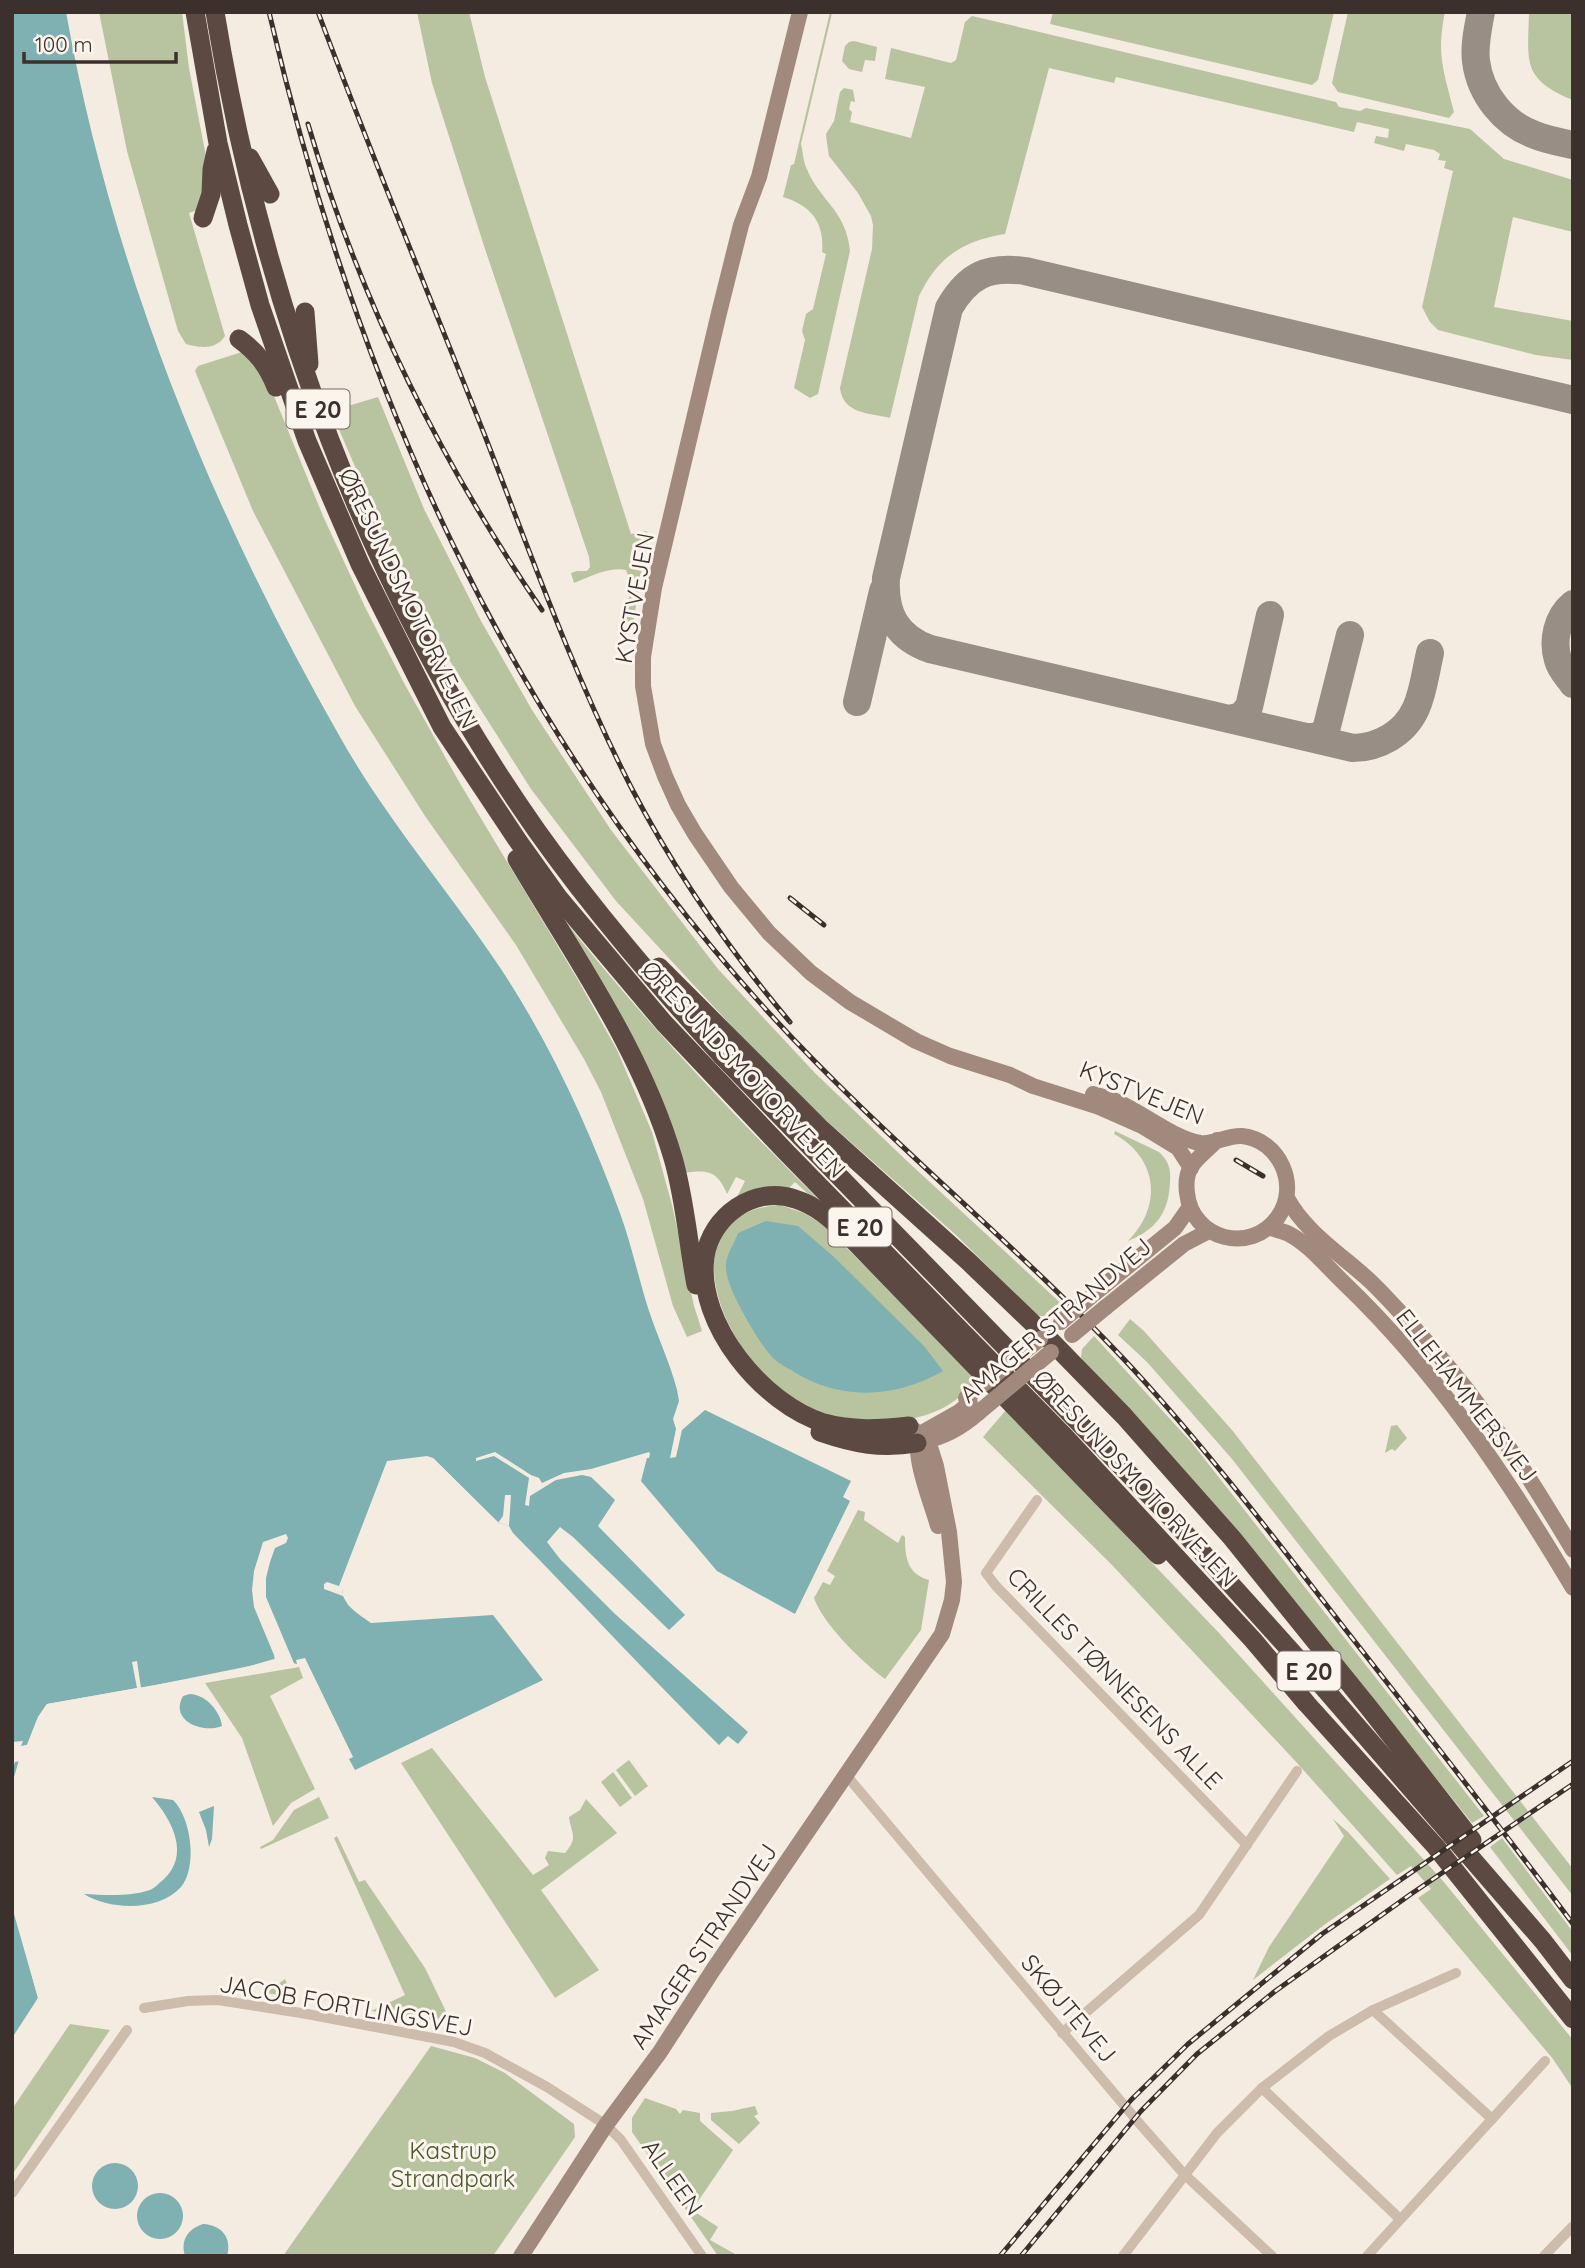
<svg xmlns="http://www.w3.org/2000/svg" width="1585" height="2268" font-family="Quicksand,sans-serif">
<rect width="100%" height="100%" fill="#f4ebe1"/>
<!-- green -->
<g fill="#b8c4a0">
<path d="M99,12H182L189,68L208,167L203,208L189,213L225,336C216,350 200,348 186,344L178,331L127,151Z"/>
<path d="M417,12H469L485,77L631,534L647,531L649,539L641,573L634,619L630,629L625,632L621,624L623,615L627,612L631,583L626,570C609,566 589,577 574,583L571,573L577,571H587L590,567L589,557L485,249L432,83Z"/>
<path d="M830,12L832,13L801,144C803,152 803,160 806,167C819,201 846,209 850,251L818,394L810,398L794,388L805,340L802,331L806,314L813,309L826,254L822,252C825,222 810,205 783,197L791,165L794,164Z"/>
<polygon points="1053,12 1334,12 1318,80 1312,85 1050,24"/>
<path d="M1348,12H1445C1436,54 1444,72 1454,112L1449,118L1338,92L1332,83Z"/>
<path d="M1529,12H1573V100C1521,79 1528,61 1529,12Z"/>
<path d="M972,16L1336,102L1339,107L1360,111L1366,108L1470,129L1504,159L1573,180V232L1513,217L1494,307L1573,321V360L1536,355L1438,330L1430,322L1422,307L1453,171L1444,168L1446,161L1438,160L1440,154L1434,150L1406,144L1404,151L1374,143L1376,136L1388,138L1389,129L1357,122L1354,132L1116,77L1114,83L1049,68L1005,234C962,241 938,257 919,296L890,418C869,413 843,414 840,388L872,249L873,225L871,216L858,193L829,156L827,143L826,134L834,121L840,92L844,88L853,90L855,102L851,101L849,109L852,112L850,122L911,138L925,87L885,79L891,48L951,63L956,60L965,22Z"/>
<polygon points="854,41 877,47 875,61 865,60 862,72 849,69 842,61 845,46 849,42"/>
<polygon points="245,351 269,384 323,516 365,607 404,683 458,780 578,980 617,1050 652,1132 672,1205 694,1306 702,1331 687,1337 673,1306 643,1199 601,1092 584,1059 516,945 425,816 355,706 253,511 195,371 198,366"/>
<path d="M378,397L424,509L481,621L532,710L611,830L718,969L815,1073L907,1161L1066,1308C1056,1316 1049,1319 1037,1315L956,1235L803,1100L751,1047L616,901L531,789L448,658L391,550L331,411Z"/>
<path d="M554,907C638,1015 731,1113 828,1209L827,1211L795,1182L790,1187L797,1195L734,1203L745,1181L736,1177L727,1194C717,1169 706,1170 682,1173Z"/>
<path d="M1115,1131L1159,1152C1169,1161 1171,1170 1170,1182C1169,1212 1156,1230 1128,1241C1163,1206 1158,1158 1114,1134Z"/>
<path d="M780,1205L804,1213L825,1226L978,1381C966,1391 954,1403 939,1410C914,1421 889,1423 862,1420C835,1417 809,1412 787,1395C775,1386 761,1374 751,1363C744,1356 740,1345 735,1336C703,1281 700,1210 780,1205Z"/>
<polygon points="1130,1319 1144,1331 1232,1430 1573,1869 1573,1896 1232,1459 1147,1362 1118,1335"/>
<polygon points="1094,1336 1192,1443 1484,1816 1472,1823 1265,1565 1086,1367 1081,1357 1082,1349"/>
<polygon points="1006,1410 1219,1633 1443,1881 1573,2040 1573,2089 1553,2059 1418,1898 1431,1889 1411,1866 1397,1875 1298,1764 1112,1565 983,1437"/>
<polygon points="1397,1425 1407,1438 1395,1451 1392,1449 1385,1453 1391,1426"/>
<path d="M858,1510L865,1512L864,1520L898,1543L902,1535L905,1537C905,1557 907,1574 929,1580L921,1630L885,1679C862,1662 823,1624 814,1598L823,1582L830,1585L835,1576L827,1571Z"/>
<polygon points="299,1667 303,1678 270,1696 315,1789 291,1803 273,1826 242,1738 205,1683"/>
<path d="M432,1748L533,1875L549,1865L545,1858L548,1851L565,1853C579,1837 571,1834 569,1817L580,1810L586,1799L617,1833L541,1890L599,1970L555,1998L401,1763Z"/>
<polygon points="629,1760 648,1786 635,1796 616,1770"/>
<polygon points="613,1772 632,1798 620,1807 601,1782"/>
<polygon points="319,1797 329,1818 261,1849 260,1847 273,1840 294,1810"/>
<polygon points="1333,1819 1348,1832 1390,1879 1324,1925 1253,1980 1269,1947 1344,1836"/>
<polygon points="337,1836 359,1882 365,1880 425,1968 452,2024 371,2011 405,1995 334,1838"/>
<polygon points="1502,1838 1573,1932 1573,1956 1490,1847"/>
<polygon points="285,1979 292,1997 266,1993"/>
<polygon points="70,2024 110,2030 12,2175 12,2109"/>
<polygon points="431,2046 475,2058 505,2073 574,2124 575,2137 493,2256 283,2256"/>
<polygon points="645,2098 676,2109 680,2114 683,2110 700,2113 700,2121 733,2150 692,2210 718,2227 710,2240 735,2254 734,2256 718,2256 632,2132 632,2118"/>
<polygon points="755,2106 758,2114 754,2116 760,2123 739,2144 711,2120 711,2113 732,2111"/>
</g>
<!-- water -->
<g fill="#7fb0b2">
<path d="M12,12H66C112,269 211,511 340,737C386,819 449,891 501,969C551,1045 590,1130 621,1216C632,1247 639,1280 649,1311C658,1338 670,1363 677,1390L679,1401L673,1419L676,1429L670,1458L676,1457L682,1430L705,1410L851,1481L843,1497L850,1501L795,1614L717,1571L641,1481L647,1458H649L650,1454L649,1452L591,1469V1477L615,1500L598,1526L685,1615L669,1630L573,1537L560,1527L547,1542L560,1559L615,1614L748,1732L738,1744L728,1736L719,1745C648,1675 583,1604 513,1533L509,1526L499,1523L433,1458L388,1462L342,1587C342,1605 357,1613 371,1623L493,1615L543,1680L355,1770L349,1759L353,1757L305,1658L296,1660L297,1664L274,1659L229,1672L47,1704L38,1717L27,1745L23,1746L12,1784Z"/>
<path d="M766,1221L798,1226L834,1257L924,1346L943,1371C895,1399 838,1401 791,1370C785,1367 778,1363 773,1358C762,1346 754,1332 746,1318C739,1305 724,1279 726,1263C727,1254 735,1242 738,1233Z"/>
<path d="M190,1694C206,1695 220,1711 222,1726C203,1734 169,1721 183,1696Z"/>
<path d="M152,1797L173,1800C191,1817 198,1867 181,1887C159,1912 109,1910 84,1894C104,1895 130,1897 150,1890C155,1888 159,1883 163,1880C191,1855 172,1820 152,1797Z"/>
<polygon points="214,1806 212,1839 209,1847 206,1830 199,1812"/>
<polygon points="12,1907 38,1998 12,2043"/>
<circle cx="115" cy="2186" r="23"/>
<circle cx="160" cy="2216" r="23"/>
<path d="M203,2224C222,2225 232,2238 227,2256H185C180,2240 188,2229 203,2224Z"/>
</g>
<!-- pier -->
<g fill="#f4ebe1">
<polygon points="495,1452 531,1475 539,1478 542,1483 564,1473 591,1469 591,1477 582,1475 556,1480 530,1496 529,1506 525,1505 529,1478 494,1456 476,1461 476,1458"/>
<polygon points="427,1456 433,1458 498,1523 503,1516 505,1495 511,1495 509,1526 499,1523 491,1520 431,1461 427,1460 391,1465 342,1592 351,1603 349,1606 343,1596 324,1589 324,1584 327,1582 339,1586 387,1461"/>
<polygon points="286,1534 288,1538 286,1543 275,1548 270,1562 266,1578 266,1597 296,1668 275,1663 229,1675 48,1708 41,1718 30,1746 26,1749 22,1761 15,1762 12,1770 12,1742 23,1741 21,1746 27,1745 38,1717 47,1704 137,1688 132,1662 137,1661 141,1688 275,1661 274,1655 254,1607 252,1590 254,1571 263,1542"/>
<polygon points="12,1903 16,1906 41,1999 19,2039 12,2046 12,2038 38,1998"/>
</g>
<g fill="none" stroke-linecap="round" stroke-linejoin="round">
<!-- taxiway -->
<g stroke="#988e86" stroke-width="28">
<path d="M1481,12C1478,28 1474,45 1476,61C1480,94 1504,124 1535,135C1547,140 1560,142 1573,145"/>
<path d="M1573,604C1557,617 1552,641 1558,660C1560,669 1568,677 1573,684"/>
<path d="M1430,653C1422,687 1422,719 1389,738C1377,745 1367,748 1353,748L930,649C896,637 884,613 886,578L949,308C968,275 988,266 1025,271L1573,400"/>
<polyline points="857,702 883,591"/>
<polyline points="1230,719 1241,716 1249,707 1270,615"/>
<polyline points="1310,737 1317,737 1326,730 1350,635"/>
</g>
<!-- street -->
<g stroke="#cdbbac" stroke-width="10">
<polyline points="1037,1500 986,1573 996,1586 1247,1845"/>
<polyline points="847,1776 1139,2123 1184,2174 1272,2256"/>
<polyline points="144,2008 188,2001 218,2000 307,2014 454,2042 485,2053 547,2087 606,2125 621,2140 702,2256"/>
<polyline points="1373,2010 1492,2119"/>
<polyline points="1062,2033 1199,1915 1297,1771"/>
<polyline points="1262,2088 1400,2219"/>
<polyline points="12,2193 127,2030"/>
<polyline points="1123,2256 1217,2133 1262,2088 1329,2036 1373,2010 1456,1973"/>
<polyline points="1367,2256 1545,2061"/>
<polyline points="1544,2256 1573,2226"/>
</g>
<!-- secondary -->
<g stroke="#a18a7d" stroke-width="16">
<polyline points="800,12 759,177 741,225 719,313 654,588 643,657 643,686 653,744 665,776 678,805 695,834 731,887 769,933 811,973 850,1002 916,1041 950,1056 1010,1075 1033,1086 1099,1107 1142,1126 1178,1148 1191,1168"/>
<path d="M1093,1094C1105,1097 1118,1101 1128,1107C1149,1118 1177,1139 1200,1143C1214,1145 1227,1135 1242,1136C1280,1140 1300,1186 1278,1217C1251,1255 1192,1240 1187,1193C1186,1185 1186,1175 1191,1167C1197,1157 1209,1149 1217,1140"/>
<path d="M1287,1198C1305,1232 1342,1255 1370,1281C1389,1299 1407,1320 1425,1340C1483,1403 1529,1476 1573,1550"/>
<path d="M1269,1227C1275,1230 1283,1231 1289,1234C1310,1245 1327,1267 1344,1283C1438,1373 1507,1477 1573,1588"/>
<polyline points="1095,1293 1175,1228 1189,1208"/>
<polyline points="1106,1307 1184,1244 1209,1231"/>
<path d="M919,1443C943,1437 960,1429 978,1413"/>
<path d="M938,1526C932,1504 911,1454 920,1434L959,1412L970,1403"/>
<polyline points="521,2256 606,2125 660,2052 713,1970 942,1634 952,1600 954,1582 949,1532 936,1466 928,1441 909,1426"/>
</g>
<!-- highway -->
<g stroke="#5c4a42" stroke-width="19">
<polyline points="195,12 218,143 238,225 260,305 307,441 360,564 442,727 518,841 558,897 664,1023 787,1153 1066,1438 1253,1640 1307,1704 1436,1847 1573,2019"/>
<path d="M215,12C263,304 366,588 537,831C593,910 656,983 721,1055L1163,1509L1317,1680L1543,1941L1573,1980"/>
<polyline points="250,158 270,194"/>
<polyline points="203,218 211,194 212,169 216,151"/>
<polyline points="305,312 309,364"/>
<path d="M239,339C257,352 268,366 276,387"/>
<path d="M517,859C574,956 641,1049 673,1158C685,1199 688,1243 696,1285"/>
<polyline points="659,967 819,1127 969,1262 1045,1335 1124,1416 1232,1538 1370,1709 1472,1840"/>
<path d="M909,1426C881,1429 852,1431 824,1423C763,1404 696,1324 705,1257C711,1216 754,1185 795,1199C818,1206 834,1222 851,1238L1158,1555"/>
<path d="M820,1432C855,1444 881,1449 917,1443"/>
</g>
<defs>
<g id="rail">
<path d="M269,12C357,390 507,725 770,1014C884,1139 1018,1245 1133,1369C1210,1453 1279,1544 1349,1634C1424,1730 1500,1826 1573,1924"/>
<path d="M318,12C371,154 429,295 485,436C531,555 574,676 632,789C676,873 729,950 790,1022"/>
<path d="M308,124C359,298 440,461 542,610"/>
<polyline points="790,898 824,925"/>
<polyline points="1236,1160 1263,1176"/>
<polyline points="1000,2256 1131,2100 1188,2044 1322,1934 1573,1761"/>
<polyline points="1021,2256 1141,2111 1197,2054 1274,1992 1411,1894 1573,1784"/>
</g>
</defs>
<!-- rail casing -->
<use href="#rail" stroke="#3b302b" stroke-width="5"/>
<!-- rail -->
<use href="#rail" stroke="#fbf5ee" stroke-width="2.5" stroke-dasharray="8" stroke-linecap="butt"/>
<!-- secondary-bridge -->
<g stroke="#a18a7d" stroke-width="16">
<polyline points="1061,1322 1095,1293"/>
<polyline points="1072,1335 1106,1307"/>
<polyline points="966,1398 1040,1339"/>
<polyline points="978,1413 1051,1352"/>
</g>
</g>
<g text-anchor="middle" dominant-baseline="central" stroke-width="6" stroke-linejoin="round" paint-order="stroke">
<!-- shield labels -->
<g fill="#fbf5ee" stroke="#756b66" stroke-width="2">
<rect x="286.5" y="389.5" width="63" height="39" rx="5"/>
<rect x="828.5" y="1207.5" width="63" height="39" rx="5"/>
<rect x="1277.5" y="1651.5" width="63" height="39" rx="5"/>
</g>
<g font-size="23" font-weight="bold" fill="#3b302b">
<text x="318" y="409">E 20</text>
<text x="860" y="1227">E 20</text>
<text x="1309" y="1671">E 20</text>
</g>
<!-- street labels -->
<g font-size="24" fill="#3b302b" stroke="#fbf5ee">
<text transform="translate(409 598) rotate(64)">ØRESUNDSMOTORVEJEN</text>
<text transform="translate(634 598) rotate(-80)">KYSTVEJEN</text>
<text transform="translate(744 1069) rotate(47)">ØRESUNDSMOTORVEJEN</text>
<text transform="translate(1142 1092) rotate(22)">KYSTVEJEN</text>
<text transform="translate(1055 1320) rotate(-40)">AMAGER STRANDVEJ</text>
<text transform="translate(1467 1395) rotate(52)">ELLEHAMMERSVEJ</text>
<text transform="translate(1136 1478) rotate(47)">ØRESUNDSMOTORVEJEN</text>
<text transform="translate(1115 1678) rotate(46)">CRILLES TØNNESENS ALLE</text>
<text transform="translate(703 1946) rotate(-56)">AMAGER STRANDVEJ</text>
<text transform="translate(346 2005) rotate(10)">JACOB FORTLINGSVEJ</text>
<text transform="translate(1069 2008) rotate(50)">SKØJTEVEJ</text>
<text transform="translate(673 2177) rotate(55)">ALLEEN</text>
</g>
<!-- park labels -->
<g font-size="24" fill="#4a5a2e" stroke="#fbf5ee">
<text x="453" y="2150">Kastrup<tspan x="453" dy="28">Strandpark</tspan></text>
</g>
</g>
<!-- border -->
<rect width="1585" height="2268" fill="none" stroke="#3b302b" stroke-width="28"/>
<!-- scale -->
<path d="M24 52v10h152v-10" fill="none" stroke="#3b302b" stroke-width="3.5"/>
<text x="35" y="52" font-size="21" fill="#3b302b" stroke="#fbf5ee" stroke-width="5" paint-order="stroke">100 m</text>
</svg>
